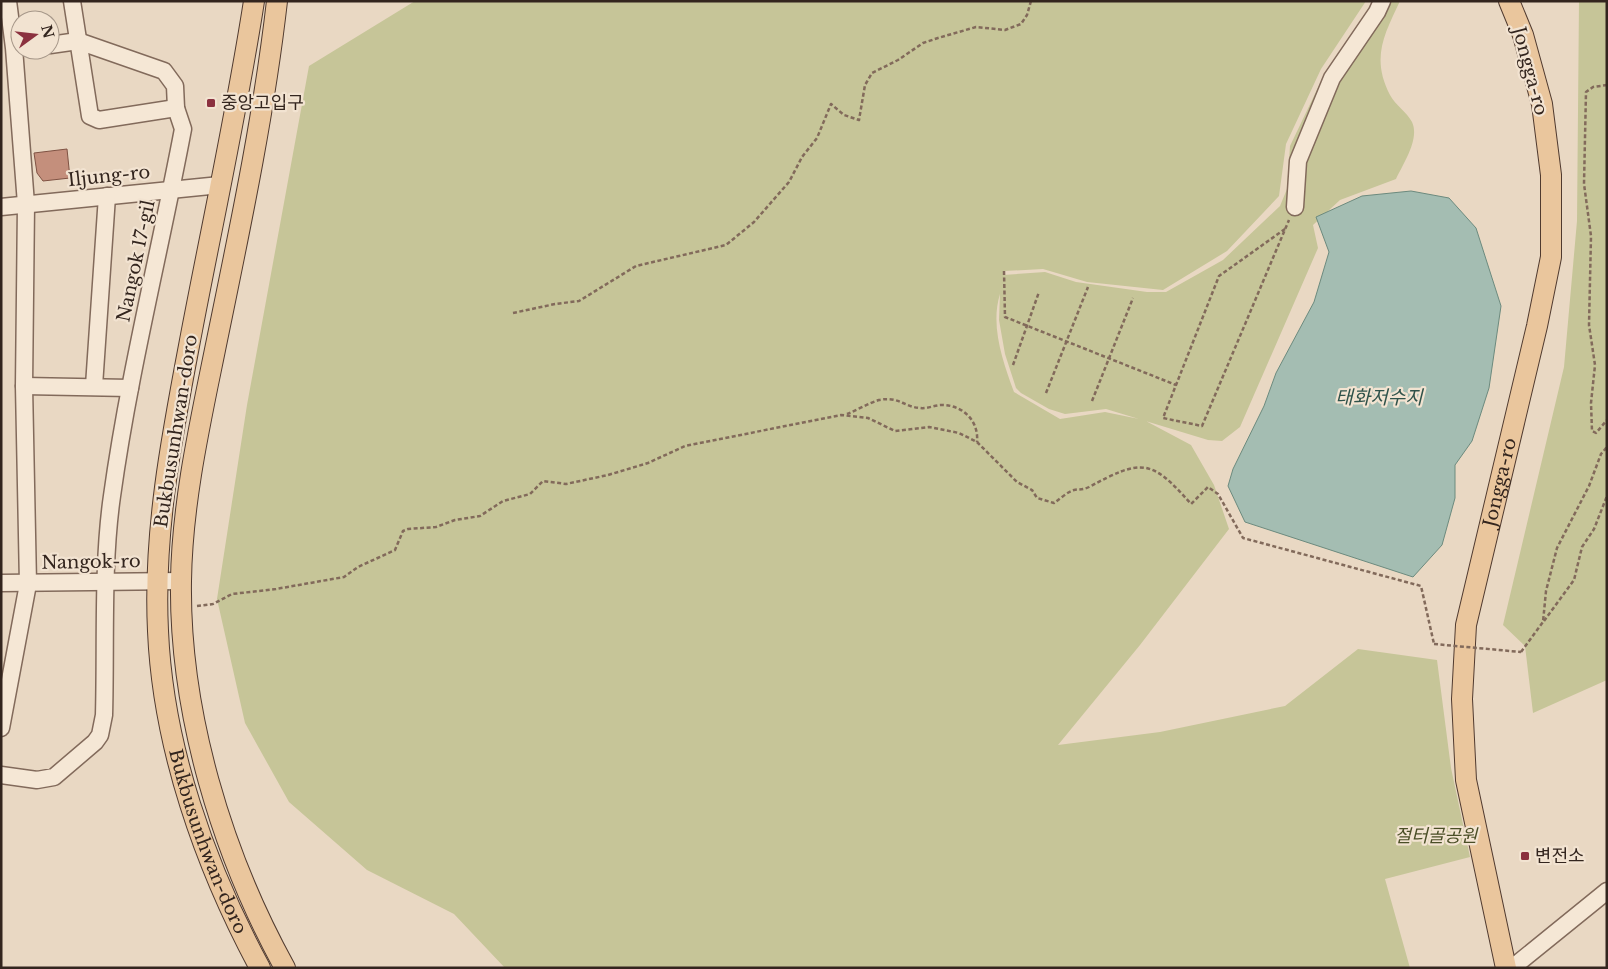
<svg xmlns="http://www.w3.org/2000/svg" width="1608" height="969" font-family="'Libre Baskerville','Noto Sans KR',serif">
<rect width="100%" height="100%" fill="#e9d8c3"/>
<!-- green -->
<g fill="#c6c598">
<path d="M415,1H1366L1321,69L1286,144L1279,196L1227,251L1163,290L1087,282L1043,269L1004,271L1003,275L1045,272L1076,282L1147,292H1166L1223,260L1280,206L1287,189L1290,146L1325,73L1375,1H1400C1384,35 1371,58 1390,95C1395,105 1407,112 1412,122C1420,139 1403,164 1396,179L1340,200L1313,225L1318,248L1240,427L1222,441L1208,440L1106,409L1065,414L1049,409L1021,393L1016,388L1005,354L999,320L1000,294C990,326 1003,362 1014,392L1060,419L1105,412L1144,420L1191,445L1214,485L1229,529L1140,645L1058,745L1160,732L1285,706L1358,649L1437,660L1451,768L1470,857L1385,879L1410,968H505L454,914L367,870L289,802L245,723L217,599L247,405L309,66Z"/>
<polygon points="1579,1 1607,1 1607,680 1533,713 1525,646 1503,625 1564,367 1577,221"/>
</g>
<!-- water -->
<polygon fill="#a4bdb2" stroke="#6c8a7e" points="1411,191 1449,198 1476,228 1501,306 1489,388 1472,441 1455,465 1455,498 1442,545 1413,577 1245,522 1228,486 1233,469 1264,406 1276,373 1314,302 1329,252 1316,217 1362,196"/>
<!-- building -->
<polygon fill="#c48f7c" stroke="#7f5243" points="67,149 70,178 43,181 37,173 34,153"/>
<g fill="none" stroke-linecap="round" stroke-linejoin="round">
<defs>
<g id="minor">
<polyline points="72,1 90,116 99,120 176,108"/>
<polyline points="1,207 220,185"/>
<polyline points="1295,207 1298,161 1332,78 1377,12 1382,1"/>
<polyline points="24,386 130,388"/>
<polyline points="94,386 107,196"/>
<polyline points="1,583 181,581"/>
<polyline points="1,728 28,584 24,386 26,204 14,48 8,1"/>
<path d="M1,775L37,780L54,777L95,742L100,735L104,715C106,645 102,565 112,496C129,373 160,251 183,129L176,108L175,86L164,71L78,41L50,45"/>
<polyline points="1512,968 1607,891"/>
</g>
<g id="major">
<path id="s1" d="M254,1C237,111 213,220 192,330C173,430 153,529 158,631C163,747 205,866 260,968"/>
<path d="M277,1C264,115 240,228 217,340C201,419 182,501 181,581C179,712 222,854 285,968"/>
<path id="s2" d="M1506,968L1466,780L1462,699L1466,625L1537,326L1551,257V175L1542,104L1523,35L1509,1"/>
</g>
</defs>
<!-- minor casing -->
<use href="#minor" stroke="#826a5b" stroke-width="19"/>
<!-- major casing -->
<use href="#major" stroke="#503a2f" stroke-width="22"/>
<!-- path -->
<g stroke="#826a5b" stroke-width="2.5" stroke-dasharray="4 2.5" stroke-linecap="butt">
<polyline points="1607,85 1593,87 1586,92 1584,184 1591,236 1589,325 1595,365 1591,403 1592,431 1596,433 1607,420"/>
<polyline points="1285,229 1219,276 1163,418 1202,426 1289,220"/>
<polyline points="1004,271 1005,317 1176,385"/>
<polyline points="513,313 555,304 579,301 636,266 726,245 754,222 789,182 802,157 817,138 831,104 844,115 859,120 865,85 872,73 898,60 923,43 938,38 976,27 1005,30 1021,24 1027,15 1031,1"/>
<polyline points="1013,365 1039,292"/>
<polyline points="1046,393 1088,287"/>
<polyline points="1092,401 1133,298"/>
<path d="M847,414C857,410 869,403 879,400C899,396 904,407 920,408C927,409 935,405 942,405C963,405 979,421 977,442"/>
<path d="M197,606L213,604L232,594L276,589L344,577L358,567L395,550L403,531L408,529L436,527L455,520L480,516L503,501L530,494L543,481L566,484L608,475L648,463L685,446L841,415L868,418L895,431L929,427L959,433L977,442L1017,482L1032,490L1037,498L1054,503C1060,499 1067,492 1074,490C1079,489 1083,490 1089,487C1141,459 1151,458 1191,504L1208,487L1218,494L1243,538L1421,586L1434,644"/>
<polyline points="1544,621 1574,580 1582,547 1594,529 1607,496"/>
<polyline points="1521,652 1543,622 1546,591 1557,548 1589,486 1601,454 1607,447"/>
</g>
<!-- minor -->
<use href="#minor" stroke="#f5e7d5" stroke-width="16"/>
<!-- major -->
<use href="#major" stroke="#eac69d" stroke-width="20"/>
<!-- path-bridge -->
<polyline stroke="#826a5b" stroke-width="2.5" stroke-dasharray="4 2.5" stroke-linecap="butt" points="1434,644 1521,652"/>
</g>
<!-- markers -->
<g fill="#8b313f" stroke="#f2e3d1" stroke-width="2">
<rect x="206" y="98" width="10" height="10" rx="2.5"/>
<rect x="1520" y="851" width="10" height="10" rx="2.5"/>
</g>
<g text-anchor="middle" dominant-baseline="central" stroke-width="4.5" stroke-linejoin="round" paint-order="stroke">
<!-- street labels -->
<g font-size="18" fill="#33251e" stroke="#f2e3d1">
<text transform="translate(1530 71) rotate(75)">Jongga-ro</text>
<text transform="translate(109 176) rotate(-6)">Iljung-ro</text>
<text transform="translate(136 261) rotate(-78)">Nangok 17-gil</text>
<text transform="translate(176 431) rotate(-81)">Bukbusunhwan-doro</text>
<text stroke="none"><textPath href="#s2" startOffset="494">Jongga-ro</textPath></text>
<text transform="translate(91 562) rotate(-1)">Nangok-ro</text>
<text stroke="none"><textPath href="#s1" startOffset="856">Bukbusunhwan-doro</textPath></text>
</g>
<!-- poi labels -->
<g font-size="18" fill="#33251e" stroke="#f2e3d1" text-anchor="start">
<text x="221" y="103">중앙고입구</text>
<text x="1535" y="856">변전소</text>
</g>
<!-- park labels -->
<g font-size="18" font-style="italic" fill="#4a4e26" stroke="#f2e3d1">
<text x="1436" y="836">절터골공원</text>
</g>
<!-- water labels -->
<g font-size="19" font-style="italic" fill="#2f524a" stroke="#f2e3d1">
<text x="1379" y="397">태화저수지</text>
</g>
</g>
<!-- border -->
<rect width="1608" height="969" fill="none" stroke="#33251e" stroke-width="5"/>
<!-- north arrow -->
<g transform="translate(35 35) rotate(75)"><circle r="24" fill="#f2e3d1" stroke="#a69789"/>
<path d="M0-4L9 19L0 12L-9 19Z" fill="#8b313f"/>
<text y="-8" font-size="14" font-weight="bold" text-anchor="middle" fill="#33251e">N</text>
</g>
</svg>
